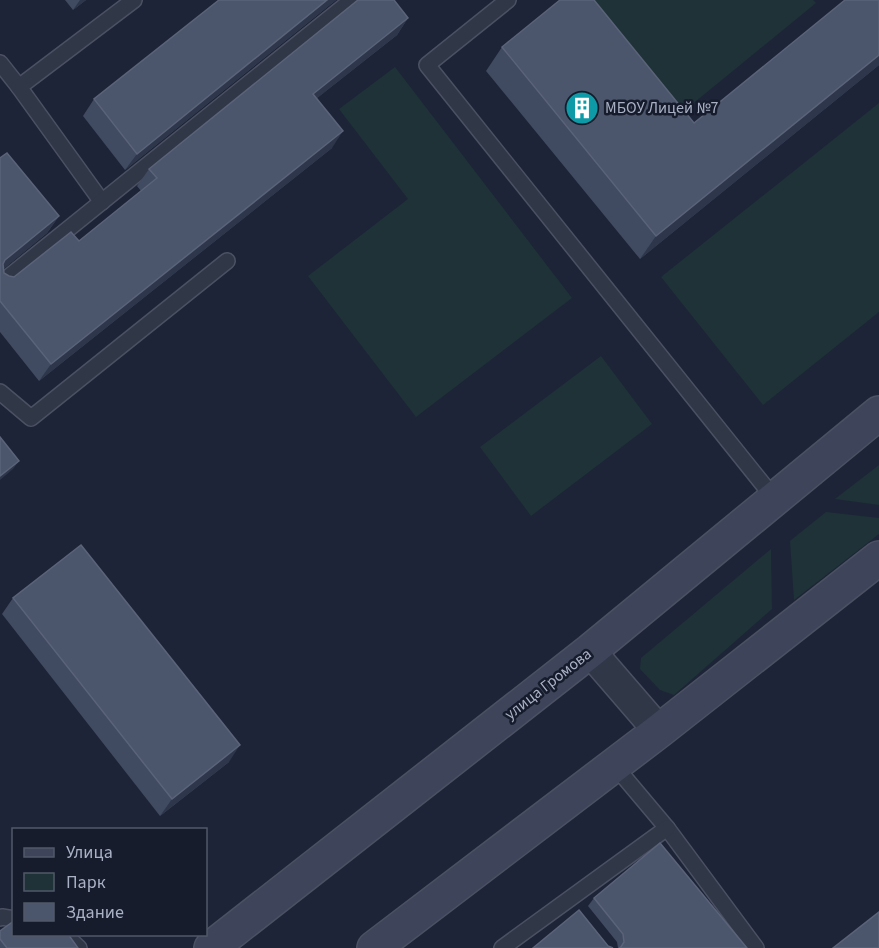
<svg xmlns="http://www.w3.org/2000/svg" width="879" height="948" font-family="'Source Sans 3',sans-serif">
<rect width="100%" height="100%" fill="#1d2437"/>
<!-- green -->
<g fill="#1f3238">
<polygon points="587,0 813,0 816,3 679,115"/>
<polygon points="395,67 572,298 416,417 308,276 408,199 339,109"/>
<polygon points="879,103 879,312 763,405 661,277"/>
<polygon points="601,356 652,424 531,516 480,447"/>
<polygon points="879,465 879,505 835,499"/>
<polygon points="826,512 879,518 879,534 794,600 790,541"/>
<polygon points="771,549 772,609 674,695 660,690 640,669 641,658"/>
</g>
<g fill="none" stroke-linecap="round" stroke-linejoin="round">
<defs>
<g id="lane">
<polyline points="508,0 427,65 774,498"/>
<polyline points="0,63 19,87"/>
<polyline points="102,202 19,87 134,0"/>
<polyline points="0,284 352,0"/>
<polyline points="0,392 31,418 227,261"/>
<polyline points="614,765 667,828 756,948"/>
<polyline points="0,918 2,917 14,919"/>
<polyline points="64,934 79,948"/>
<polyline points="502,948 667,828"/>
</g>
<polyline id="street" points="590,651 659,731"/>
<g id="secondary">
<polyline points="211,948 590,651 879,413"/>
<polyline points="374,948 659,731 879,558"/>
</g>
</defs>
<!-- lane casing -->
<use href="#lane" stroke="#4b5162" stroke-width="18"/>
<!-- street casing -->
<use href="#street" stroke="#4b5162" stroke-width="33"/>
<!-- secondary casing -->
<use href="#secondary" stroke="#4b5162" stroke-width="36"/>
<!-- lane -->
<use href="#lane" stroke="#303747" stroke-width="15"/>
<!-- street -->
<use href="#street" stroke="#303747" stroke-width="30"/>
<!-- secondary -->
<use href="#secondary" stroke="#3e455b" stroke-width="33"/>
</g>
<!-- wall -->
<g fill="#404a60">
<polygon points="65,0 86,0 73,10"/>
<polygon points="219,0 336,0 125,170 83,116 94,99"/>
<polygon points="879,0 879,65 640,259 486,71 502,47 694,123"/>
<polygon points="408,18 397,35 317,98 332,148 39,381 0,332 0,158 59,216 47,233 3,269 4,273 9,276 14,277 79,241 141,191 137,186 149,169"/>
<polygon points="13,598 229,762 160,816 2,614"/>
<polygon points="594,898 747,948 618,948 617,942 588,906"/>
<polygon points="0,931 78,948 0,948"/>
</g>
<!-- shaded-wall -->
<g fill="#2d364b">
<polygon points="80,0 86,0 73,10"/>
<polygon points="327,0 336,0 125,170 137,154"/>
<polygon points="408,18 397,35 302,110 313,94"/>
<polygon points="879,55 879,65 640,259 656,236"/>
<polygon points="343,131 332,148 39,381 51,364"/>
<polygon points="59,216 47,233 0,272 0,268 5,260"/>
<polygon points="19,461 13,469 0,480 0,476"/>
<polygon points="240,745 229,762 160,816 172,799"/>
</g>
<!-- building -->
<g fill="#4b556b" stroke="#5a6379" stroke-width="1.5">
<polygon points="219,0 327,0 137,154 94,99"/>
<polygon points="358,0 394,0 408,18 313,94 343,131 51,364 0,301 0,158 7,153 59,216 5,260 3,264 4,273 9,276 14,277 71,232 79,241 157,178 149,169"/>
<polygon points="560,0 594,0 694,123 845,0 879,0 879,55 656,236 502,47"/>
<polygon points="0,437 19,461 0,476"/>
<polygon points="81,545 240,745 172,799 13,598"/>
<polygon points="660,843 747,948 619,948 621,947 624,942 623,934 594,898"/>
<polygon points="579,910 608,946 613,948 533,948"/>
<polygon points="879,912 879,948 833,948"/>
<polygon points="14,921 14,934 68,934 78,948 7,948 0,939 0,931"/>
</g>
<!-- icons -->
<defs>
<symbol id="building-disc" viewBox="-11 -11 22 22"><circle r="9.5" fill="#0f9aa8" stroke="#161c2b"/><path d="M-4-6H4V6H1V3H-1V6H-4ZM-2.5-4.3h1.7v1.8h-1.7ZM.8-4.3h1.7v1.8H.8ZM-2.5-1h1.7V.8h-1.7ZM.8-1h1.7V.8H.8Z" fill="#fff"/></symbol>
</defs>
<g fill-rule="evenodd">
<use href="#building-disc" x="563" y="89" width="38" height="38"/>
</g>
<g text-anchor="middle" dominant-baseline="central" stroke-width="5" stroke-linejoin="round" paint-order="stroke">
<!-- poi labels -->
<g font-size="16" fill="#aab1c5" stroke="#161c2b" text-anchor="start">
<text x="605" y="108">МБОУ Лицей №7</text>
</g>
<!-- street labels -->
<g font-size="16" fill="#aab1c5" stroke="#161c2b">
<text transform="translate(548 684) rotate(-38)">улица Громова</text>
</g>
</g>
<!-- legend -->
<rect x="12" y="828" width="195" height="108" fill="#161c2b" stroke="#515869" stroke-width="1.5"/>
<rect x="24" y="848" width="30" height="9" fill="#3e455b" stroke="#515869" stroke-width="1.5"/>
<text x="66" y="858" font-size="18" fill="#aab1c5">Улица</text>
<rect x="24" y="873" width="30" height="18" fill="#1f3238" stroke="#515869" stroke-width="1.5"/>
<text x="66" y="888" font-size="18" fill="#aab1c5">Парк</text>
<rect x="24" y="903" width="30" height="18" fill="#4b556b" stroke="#515869" stroke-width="1.5"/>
<text x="66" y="918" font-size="18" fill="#aab1c5">Здание</text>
</svg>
